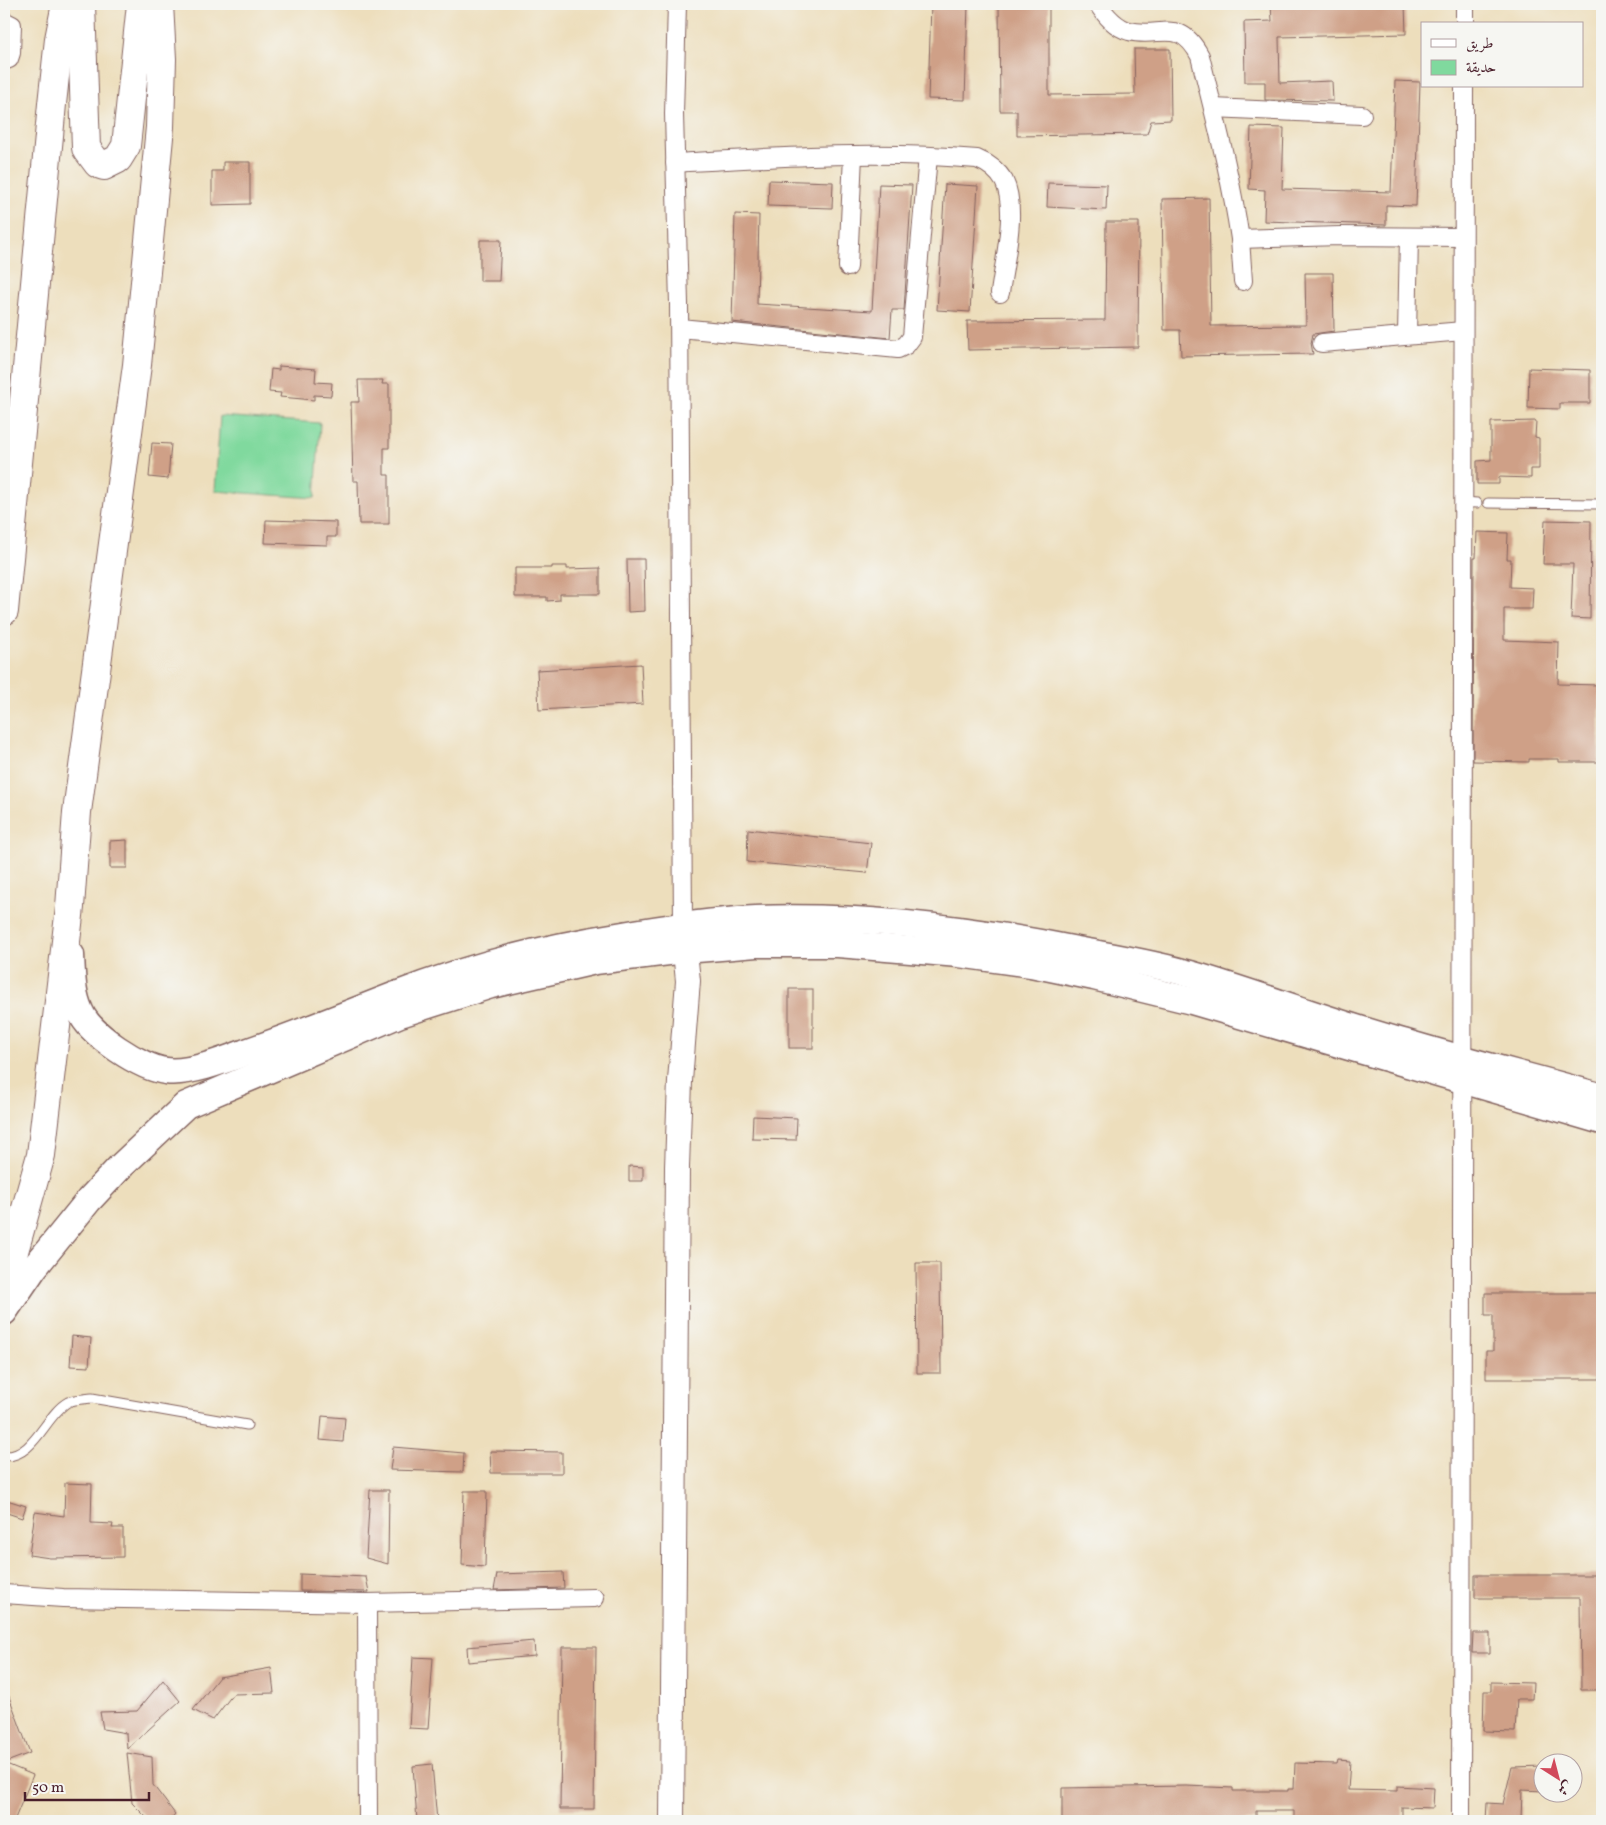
<svg xmlns="http://www.w3.org/2000/svg" width="1606" height="1825" font-family="Vollkorn,Amiri,serif">
<rect width="100%" height="100%" fill="#f6f6f2"/>
<filter id="ink" filterUnits="userSpaceOnUse"><feTurbulence type="fractalNoise" baseFrequency=".02" numOctaves="2"/><feDisplacementMap in="SourceGraphic" scale="10" xChannelSelector="R" yChannelSelector="G"/><feConvolveMatrix kernelMatrix="1 2 1 2 8 2 1 2 1" color-interpolation-filters="sRGB"/></filter>
<filter id="wash" filterUnits="userSpaceOnUse"><feTurbulence type="fractalNoise" baseFrequency=".0096" numOctaves="4" result="noise"/><feDisplacementMap in="SourceGraphic" scale="20" xChannelSelector="R" yChannelSelector="G"/><feGaussianBlur stdDeviation="1.12" result="paint"/><feColorMatrix in="noise" values="0 0 0 0 0 0 0 0 0 0 0 0 0 0 0 0 0 1.4 0 .05"/><feComposite in="paint" operator="in"/></filter>
<g filter="url(#wash)">
<rect width="100%" height="100%" fill="#eddebc"/>
<!-- green -->
<polygon fill="#80d99e" stroke="#657c64" points="220,416 320,423 315,498 215,491"/>
<g id="blocks">
<!-- building -->
<g fill="#cfa087">
<polygon points="931,4 968,4 965,100 928,99"/>
<polygon points="999,4 1049,4 1049,95 1135,94 1134,49 1170,49 1171,120 1151,121 1147,134 1017,136 1017,111 1000,111"/>
<polygon points="1271,4 1405,4 1406,34 1279,37 1280,83 1332,81 1333,101 1265,100 1265,82 1245,82 1244,22 1272,21"/>
<polygon points="1395,81 1420,82 1416,206 1386,205 1386,225 1264,221 1265,190 1249,189 1251,127 1284,128 1282,189 1391,192"/>
<polygon points="223,162 250,162 250,204 212,205 212,171 223,171"/>
<polygon points="769,180 833,182 832,208 768,206"/>
<polygon points="1048,183 1107,185 1106,210 1047,207"/>
<polygon points="879,184 912,185 904,310 892,310 890,338 732,322 735,214 759,215 757,304 872,311"/>
<polygon points="945,184 978,186 970,312 937,310"/>
<polygon points="1209,198 1211,326 1306,325 1305,273 1333,273 1334,331 1313,334 1311,343 1313,354 1181,356 1180,330 1164,330 1162,199"/>
<polygon points="1106,222 1139,222 1138,347 968,350 967,321 1105,320"/>
<polygon points="480,240 501,240 499,281 480,281"/>
<polygon points="279,366 316,369 315,382 332,383 331,396 314,395 314,400 280,397 281,393 269,392 271,369 279,370"/>
<polygon points="1529,368 1590,370 1590,403 1560,403 1560,409 1528,408"/>
<polygon points="358,380 383,380 382,384 389,384 389,448 384,448 384,475 389,475 389,524 359,524 358,481 353,481 351,402 359,402"/>
<polygon points="1536,421 1535,437 1539,438 1539,469 1531,469 1531,478 1499,477 1499,484 1477,484 1477,461 1491,460 1491,422"/>
<polygon points="152,443 171,444 168,479 149,477"/>
<polygon points="266,520 336,522 336,537 327,537 327,545 265,543"/>
<polygon points="1545,520 1591,521 1590,619 1571,618 1573,564 1543,564"/>
<polygon points="1477,532 1508,533 1507,559 1511,559 1510,587 1533,588 1532,609 1504,609 1504,640 1559,642 1558,684 1600,685 1599,762 1559,762 1559,759 1529,759 1529,762 1473,761 1474,558 1476,558"/>
<polygon points="627,559 644,559 645,611 628,612"/>
<polygon points="552,566 567,566 567,569 600,568 600,594 560,594 560,600 547,601 547,597 515,597 515,568 552,568"/>
<polygon points="641,664 643,704 539,710 537,670"/>
<polygon points="748,829 871,843 867,873 747,862"/>
<polygon points="127,840 127,868 110,868 110,841"/>
<rect x="789" y="989" width="24" height="59"/>
<polygon points="753,1116 797,1118 796,1140 752,1139"/>
<polygon points="629,1166 643,1167 643,1181 629,1181"/>
<polygon points="916,1263 940,1263 941,1373 917,1373"/>
<polygon points="1485,1293 1602,1293 1602,1379 1486,1379 1486,1351 1493,1351 1493,1315 1485,1315"/>
<polygon points="72,1336 91,1338 89,1367 70,1366"/>
<polygon points="322,1416 345,1418 343,1442 320,1440"/>
<polygon points="393,1447 464,1453 463,1472 390,1470"/>
<polygon points="490,1451 562,1452 562,1473 491,1473"/>
<polygon points="65,1483 92,1484 91,1523 113,1524 112,1528 123,1528 123,1557 50,1558 29,1555 35,1512 64,1516"/>
<polygon points="370,1490 389,1490 388,1564 366,1558"/>
<polygon points="464,1491 487,1491 485,1567 462,1565"/>
<polygon points="4,1499 26,1506 22,1518 4,1512"/>
<polygon points="563,1572 564,1588 494,1590 497,1574"/>
<polygon points="300,1574 366,1577 369,1592 300,1591"/>
<polygon points="1475,1575 1602,1575 1602,1690 1581,1690 1580,1598 1475,1598"/>
<polygon points="1473,1633 1490,1633 1490,1653 1472,1653"/>
<polygon points="534,1641 535,1656 468,1662 467,1647"/>
<polygon points="562,1647 596,1647 594,1809 560,1809"/>
<polygon points="413,1657 433,1658 428,1729 409,1728"/>
<polygon points="271,1668 274,1693 233,1694 213,1720 193,1710 219,1677"/>
<polygon points="163,1680 180,1701 127,1749 126,1733 103,1729 100,1712 137,1711"/>
<polygon points="1491,1682 1533,1683 1532,1699 1517,1699 1515,1732 1483,1731 1484,1691 1491,1691"/>
<polygon points="5,1686 30,1753 4,1763 33,1775 14,1821 4,1821 4,1687"/>
<polygon points="127,1753 152,1757 153,1785 175,1814 169,1821 150,1821 132,1803"/>
<polygon points="1338,1760 1350,1761 1348,1790 1397,1791 1397,1786 1434,1788 1433,1808 1402,1807 1402,1818 1381,1817 1381,1821 1294,1821 1294,1811 1256,1811 1256,1821 1062,1821 1062,1788 1186,1786 1233,1788 1233,1791 1288,1791 1288,1789 1294,1789 1295,1763 1337,1764"/>
<polygon points="432,1764 437,1821 417,1821 413,1766"/>
<polygon points="1544,1766 1544,1791 1522,1790 1521,1821 1486,1821 1487,1803 1503,1804 1512,1767"/>
</g>
</g>
</g>
<g filter="url(#ink)">
<use href="#blocks" fill-opacity="0" stroke="#83625e" stroke-width="1"/>
<g fill="none" stroke-linecap="round" stroke-linejoin="round">
<defs>
<g id="lane">
<polyline points="1463,502 1477,503"/>
<polyline points="1488,503 1602,504"/>
<path d="M4,1456C34,1458 46,1414 68,1402C74,1399 85,1399 92,1398L247,1425"/>
</g>
<g id="street">
<polyline points="677,4 674,114 679,304 683,925"/>
<path d="M1098,4C1106,16 1115,27 1129,31C1160,39 1179,16 1200,56C1215,117 1231,177 1240,239L1340,236L1463,237"/>
<polyline points="4,21 12,25 11,53 9,59 4,61"/>
<polyline points="1465,24 1465,4"/>
<polyline points="1213,108 1362,115"/>
<path d="M675,163C776,157 876,150 977,159C987,163 998,171 1004,181C1018,209 1004,262 1000,293"/>
<polyline points="1240,239 1243,281"/>
<polyline points="848,267 853,155"/>
<polyline points="680,328 898,349 906,345 912,337 928,156"/>
<polyline points="1407,335 1409,237"/>
<polyline points="1322,343 1463,331"/>
<polyline points="4,1594 63,1598 367,1603 595,1598"/>
<polyline points="367,1603 368,1821"/>
<polyline points="1461,1821 1464,86"/>
</g>
<polyline id="secondary" points="672,1821 677,1167 680,1081 688,981 683,932"/>
<g id="primary">
<path d="M71,955C72,974 72,993 80,1011C90,1035 141,1068 166,1071C189,1074 225,1060 246,1052C296,1035 344,1015 393,996C465,968 541,948 617,936C663,928 709,921 756,919C862,915 973,929 1077,950C1114,957 1153,963 1190,974C1261,995 1331,1022 1403,1042C1469,1062 1536,1078 1602,1097"/>
<polyline points="4,1312 34,1268 89,1200 120,1167 186,1105 400,1014 491,985 595,961 685,950 756,944 838,944 959,954 1031,964 1094,977 1192,1001 1602,1121"/>
</g>
<g id="highway">
<polyline points="81,4 86,148 98,164 104,166 118,159 126,146 141,4"/>
<polyline points="4,611 52,104 59,39 66,4"/>
<polyline points="4,1287 41,1155 70,907 77,812 137,365 160,127 162,59 159,4"/>
</g>
</defs>
<!-- lane casing -->
<use href="#lane" stroke="#83625e" stroke-width="11"/>
<!-- street casing -->
<use href="#street" stroke="#83625e" stroke-width="20"/>
<!-- secondary casing -->
<use href="#secondary" stroke="#83625e" stroke-width="26"/>
<!-- primary casing -->
<use href="#primary" stroke="#83625e" stroke-width="29"/>
<!-- highway casing -->
<use href="#highway" stroke="#83625e" stroke-width="30"/>
<!-- lane -->
<use href="#lane" stroke="#fff" stroke-width="9"/>
<!-- street -->
<use href="#street" stroke="#fff" stroke-width="18"/>
<!-- secondary -->
<use href="#secondary" stroke="#fff" stroke-width="24"/>
<!-- primary -->
<use href="#primary" stroke="#fff" stroke-width="26"/>
<!-- highway -->
<use href="#highway" stroke="#fff" stroke-width="28"/>
</g>
</g>
<!-- margin -->
<rect width="1606" height="1825" fill="none" stroke="#f6f6f2" stroke-width="20"/>
<!-- legend -->
<rect x="1421" y="22" width="162" height="65" fill="#f6f6f2" stroke="#b1a0a2"/>
<rect x="1431" y="39" width="25" height="8" fill="#ffffff" stroke="#b1a0a2"/>
<text x="1466" y="48" font-size="15" fill="#4a1f2b">طريق</text>
<rect x="1431" y="60" width="25" height="15" fill="#80d99e" stroke="#b1a0a2"/>
<text x="1466" y="72" font-size="15" fill="#4a1f2b">حديقة</text>
<!-- north arrow -->
<g transform="translate(1558 1778) rotate(144)"><circle r="24" fill="#f6f6f2" stroke="#b1a0a2"/>
<path d="M0-4L9 19L0 12L-9 19Z" fill="#d1495b"/>
<text y="-8" font-size="14" font-weight="bold" text-anchor="middle" fill="#4a1f2b">ش</text>
</g>
<!-- scale -->
<path d="M25 1792v8h124v-8" fill="none" stroke="#4a1f2b" stroke-width="2.5"/>
<text x="32" y="1792" font-size="15" fill="#4a1f2b" stroke="#f6f6f2" stroke-width="4" paint-order="stroke">50 m</text>
</svg>
